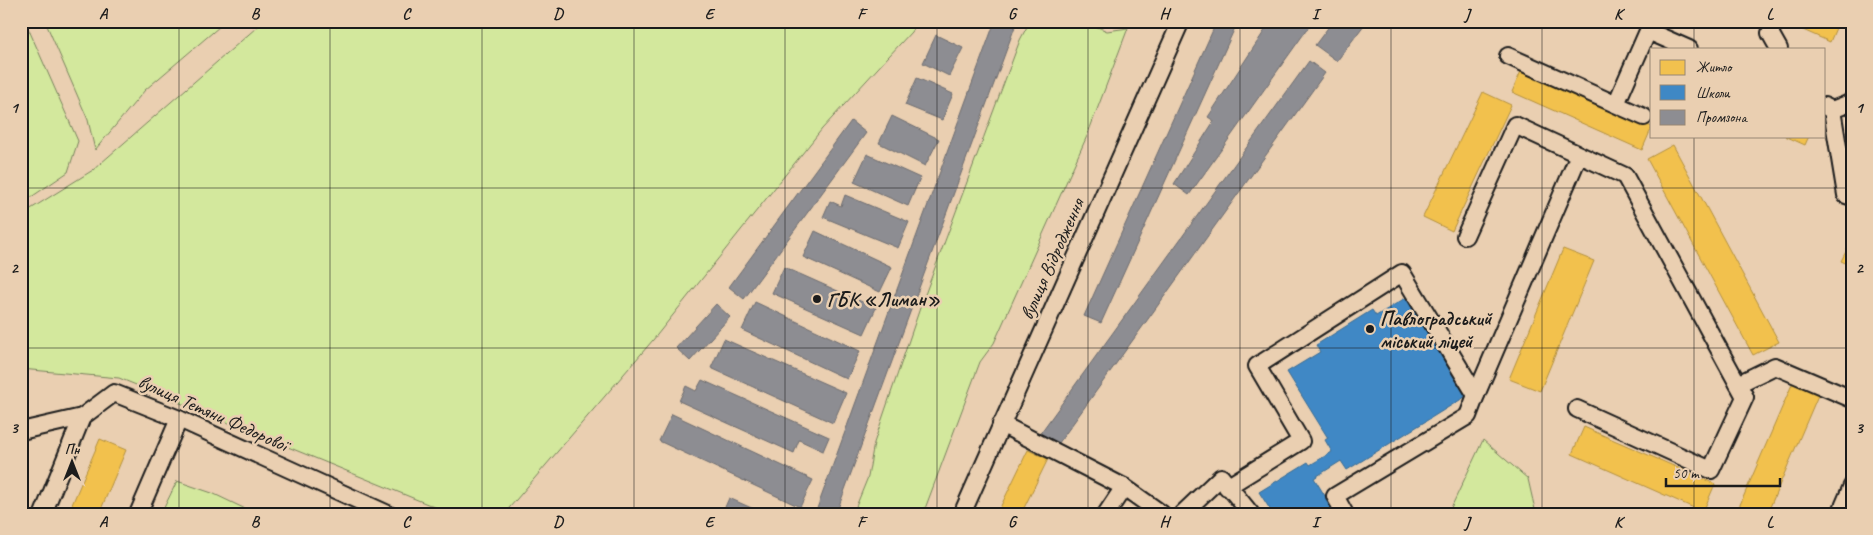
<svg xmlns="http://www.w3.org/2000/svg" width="1873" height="535" font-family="Caveat,sans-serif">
<rect width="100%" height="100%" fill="#eacfb1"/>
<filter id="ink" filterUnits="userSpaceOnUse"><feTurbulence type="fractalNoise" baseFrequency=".02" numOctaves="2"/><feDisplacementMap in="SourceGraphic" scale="10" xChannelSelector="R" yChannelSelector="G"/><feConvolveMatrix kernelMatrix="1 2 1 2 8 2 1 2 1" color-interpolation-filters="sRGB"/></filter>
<g filter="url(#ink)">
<!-- green -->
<g fill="#d3e89d" stroke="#78825c">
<polygon points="21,21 25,21 78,141 68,172 21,204"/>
<polygon points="45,21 226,21 145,90 95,150 88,120"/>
<polygon points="264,21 918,21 911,32 822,129 653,340 504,514 452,514 119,378 21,369 21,215 93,170"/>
<polygon points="1030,21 1083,21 1107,31 1128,28 1087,136 994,343 980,362 923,514 853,514 868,477 874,443 920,308 1020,40"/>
<polygon points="1483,440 1528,479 1536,514 1424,514 1425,511 1449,512"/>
<polygon points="177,481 212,493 256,514 161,514"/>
</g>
<!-- homes -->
<g fill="#f2c14e" stroke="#b2903f">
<polygon points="1807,21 1839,21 1830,42 1803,30"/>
<polygon points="1522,69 1652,127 1642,150 1512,92"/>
<polygon points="1483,92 1511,105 1452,231 1423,217"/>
<polygon points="1785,136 1809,136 1805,145"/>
<polygon points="1673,145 1779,342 1753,355 1647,159"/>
<polygon points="1852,240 1852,266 1841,261"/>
<polygon points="1563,249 1594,261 1540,391 1509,379"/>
<polygon points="1793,382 1819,393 1767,514 1736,514"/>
<polygon points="1584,427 1715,484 1703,512 1572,454"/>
<polygon points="100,439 126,450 99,514 68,514"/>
<polygon points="1028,450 1048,459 1021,514 997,514"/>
</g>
<!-- schools -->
<polygon fill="#3f88c5" stroke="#346892" points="1407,297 1468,395 1347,470 1341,461 1314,478 1336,514 1273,514 1259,492 1308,462 1310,465 1332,452 1325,440 1328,438 1287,372 1320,352 1316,345 1372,310 1376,316"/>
<!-- industry -->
<g fill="#8d8d92" stroke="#6b6b6f">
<polygon points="995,21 1017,21 836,514 815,514"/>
<polygon points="1217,21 1238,21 1101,323 1084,316"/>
<polygon points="1271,21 1313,21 1189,195 1174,184 1214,121 1208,117"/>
<polygon points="1333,21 1367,21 1337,61 1315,45"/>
<polygon points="936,35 963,48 949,76 923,63"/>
<polygon points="1309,61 1325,73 1056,447 1039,435"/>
<polygon points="917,78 953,94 942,120 905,105"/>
<polygon points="892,116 939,139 925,166 879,143"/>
<polygon points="851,121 866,133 744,299 729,287"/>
<polygon points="867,154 920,178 908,206 854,182"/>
<polygon points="845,195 909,222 898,248 823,217 830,201 841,206"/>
<polygon points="815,231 892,267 880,292 803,257"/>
<polygon points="784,267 876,308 864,334 772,293"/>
<polygon points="755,302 860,351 847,379 742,330"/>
<polygon points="716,304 730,317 690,361 676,348"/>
<polygon points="724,339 846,393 833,423 711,368"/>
<polygon points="702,380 829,437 823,451 799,440 794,453 679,401 686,386 696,391"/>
<polygon points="672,414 813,480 800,507 659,441"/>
<polygon points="729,498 765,514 722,514"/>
</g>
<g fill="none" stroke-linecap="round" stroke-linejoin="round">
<defs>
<g id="minor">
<polyline points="1775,21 1770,33 1779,49"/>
<polyline points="1508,56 1644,117"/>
<polyline points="1616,104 1648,31 1689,49"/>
<polyline points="1824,106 1832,110 1846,195 1852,197"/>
<polyline points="1832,110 1850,103 1852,100"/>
<polyline points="1465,236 1515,125 1625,176 1745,397 1711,470 1577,409"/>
<polyline points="1738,384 1775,366 1852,399"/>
<polyline points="1476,395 1579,155"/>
<polyline points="1001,424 1124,487 1162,514"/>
<polyline points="21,431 82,417 114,393 179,419 388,514"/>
<polyline points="1227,487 1301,441 1257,366 1402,273 1476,395 1468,416 1335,496 1345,514"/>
<polyline points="43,514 82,417"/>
<polyline points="138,514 179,419"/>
<polyline points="962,514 1181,21"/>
<polyline points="1106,514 1124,487"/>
<polyline points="1182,514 1221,477 1251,514"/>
<polyline points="1840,514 1852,486"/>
</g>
</defs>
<!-- minor casing -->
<use href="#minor" stroke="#1c1c1c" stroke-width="20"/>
<!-- minor -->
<use href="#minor" stroke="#eacfb1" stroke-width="16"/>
</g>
</g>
<!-- grid -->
<path fill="none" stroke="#1c1c1c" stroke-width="1" stroke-opacity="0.55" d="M179,21V514M330,21V514M482,21V514M634,21V514M785,21V514M937,21V514M1088,21V514M1240,21V514M1391,21V514M1542,21V514M1694,21V49M1694,136V514M21,188H1852M21,348H1852"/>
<!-- markers -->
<g fill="#1c1c1c" stroke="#eacfb1" stroke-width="2">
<circle cx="817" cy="299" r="5"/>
<circle cx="1370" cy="329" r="5"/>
</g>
<g text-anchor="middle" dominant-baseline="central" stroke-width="5" stroke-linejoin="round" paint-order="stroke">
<!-- street labels -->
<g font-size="20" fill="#1c1c1c" stroke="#eacfb1">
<text transform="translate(1052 259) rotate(-66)">вулиця Відродження</text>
<text transform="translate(213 413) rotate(24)">вулиця Тетяни Федорової</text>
</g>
<!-- poi labels -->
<g font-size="20" font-weight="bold" fill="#1c1c1c" stroke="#eacfb1" text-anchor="start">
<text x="827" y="299">ГБК «Лиман»</text>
<text x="1380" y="318">Павлоградський<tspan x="1380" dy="23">міський ліцей</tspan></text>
</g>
</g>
<!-- margin -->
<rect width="1873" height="535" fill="none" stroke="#eacfb1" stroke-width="55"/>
<!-- legend -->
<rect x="1650" y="48" width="175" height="90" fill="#eacfb1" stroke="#988775"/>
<rect x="1660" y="60" width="25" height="15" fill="#f2c14e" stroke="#988775"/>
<text x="1696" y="72" font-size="15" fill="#1c1c1c">Житло</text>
<rect x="1660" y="85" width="25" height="15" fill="#3f88c5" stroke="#988775"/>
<text x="1696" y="98" font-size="15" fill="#1c1c1c">Школи</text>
<rect x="1660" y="110" width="25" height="15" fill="#8d8d92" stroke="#988775"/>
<text x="1696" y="122" font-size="15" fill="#1c1c1c">Промзона</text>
<!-- north arrow -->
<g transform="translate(72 462)" stroke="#eacfb1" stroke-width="4" paint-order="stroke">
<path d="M0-4L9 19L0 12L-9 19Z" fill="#1c1c1c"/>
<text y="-8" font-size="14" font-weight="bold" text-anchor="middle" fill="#1c1c1c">Пн</text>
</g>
<!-- scale -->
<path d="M1666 478v8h114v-8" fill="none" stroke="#1c1c1c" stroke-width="2.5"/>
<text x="1673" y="478" font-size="15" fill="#1c1c1c" stroke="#eacfb1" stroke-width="4" paint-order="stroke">50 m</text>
<rect x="28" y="28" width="1818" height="480" fill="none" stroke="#1c1c1c" stroke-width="2"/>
<g font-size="16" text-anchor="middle" font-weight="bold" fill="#1c1c1c">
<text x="103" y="19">A</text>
<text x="255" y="19">B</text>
<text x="406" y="19">C</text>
<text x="558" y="19">D</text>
<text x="709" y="19">E</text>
<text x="861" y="19">F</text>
<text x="1012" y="19">G</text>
<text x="1164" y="19">H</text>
<text x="1315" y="19">I</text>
<text x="1467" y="19">J</text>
<text x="1618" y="19">K</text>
<text x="1770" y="19">L</text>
<text x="14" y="113">1</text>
<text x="1859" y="113">1</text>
<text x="14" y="273">2</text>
<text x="1859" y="273">2</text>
<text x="14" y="433">3</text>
<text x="1859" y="433">3</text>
<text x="103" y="527">A</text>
<text x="255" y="527">B</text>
<text x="406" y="527">C</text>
<text x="558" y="527">D</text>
<text x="709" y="527">E</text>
<text x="861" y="527">F</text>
<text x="1012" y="527">G</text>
<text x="1164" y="527">H</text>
<text x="1315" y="527">I</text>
<text x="1467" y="527">J</text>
<text x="1618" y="527">K</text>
<text x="1770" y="527">L</text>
</g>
</svg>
